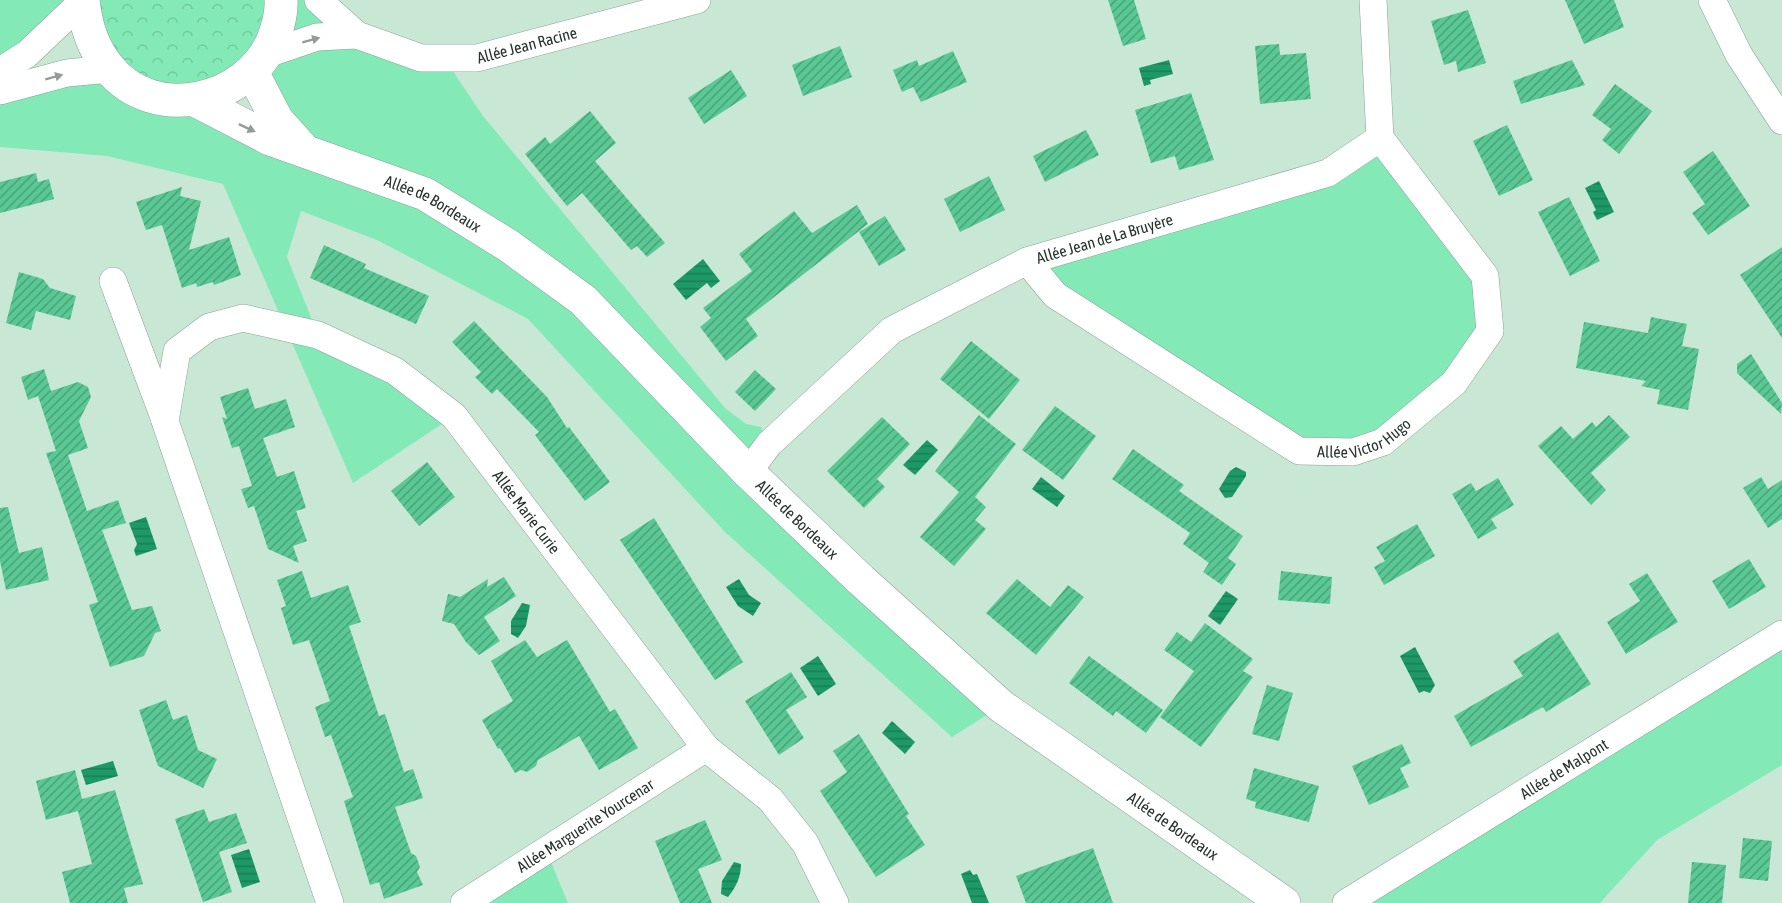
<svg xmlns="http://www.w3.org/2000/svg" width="1782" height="903" font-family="'Asap Condensed',sans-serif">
<defs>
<pattern id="forest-crowns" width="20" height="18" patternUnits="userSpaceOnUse" patternTransform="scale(1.5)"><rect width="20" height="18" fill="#83eab7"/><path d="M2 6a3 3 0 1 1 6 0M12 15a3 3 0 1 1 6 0" fill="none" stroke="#71c99e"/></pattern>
<pattern id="water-rules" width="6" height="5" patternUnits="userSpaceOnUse" patternTransform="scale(1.5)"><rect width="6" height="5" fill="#1c9967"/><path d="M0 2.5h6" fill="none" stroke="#197e55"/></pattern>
<pattern id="building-hatch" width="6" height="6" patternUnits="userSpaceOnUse" patternTransform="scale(1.5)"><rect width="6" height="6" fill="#59c894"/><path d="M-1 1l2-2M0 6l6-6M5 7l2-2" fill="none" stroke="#4aa379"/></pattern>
</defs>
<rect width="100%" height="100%" fill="#c8e8d5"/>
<!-- grass -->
<g fill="#83eab7">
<polygon points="0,0 83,0 0,71"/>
<polygon points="281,0 318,0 357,35 444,58 483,116 725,408 746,424 761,427 769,444 748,472 1001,706 952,737 725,532 528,319 377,240 301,211 287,257 318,335 454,416 353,483 223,184 107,156 0,147 0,91 87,72 270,139 263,90"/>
<polygon points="1380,138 1485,276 1490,331 1383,442 1299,451 1027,261 1328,173"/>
<polygon points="1782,634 1782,765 1657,840 1600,903 1346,903"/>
<polygon points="546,850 568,903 482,903"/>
</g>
<!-- forest -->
<path fill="url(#forest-crowns)" d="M100,0H265C263,114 98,111 100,0Z"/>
<!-- water -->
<g fill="url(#water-rules)">
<polygon points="1169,60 1173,74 1150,80 1151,84 1144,86 1139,68"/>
<polygon points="1599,181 1614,212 1597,220 1593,212 1596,210 1585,188"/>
<polygon points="703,259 720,281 711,288 707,283 686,300 673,284"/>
<polygon points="927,440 938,450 915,475 903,465"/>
<polygon points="1236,467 1246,472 1246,476 1232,497 1225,498 1219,489 1230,471"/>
<polygon points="1041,477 1065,496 1057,507 1032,489"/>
<polygon points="146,517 157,549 136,556 134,550 137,544 129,523"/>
<polygon points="739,579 749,595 761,603 753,616 738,606 726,587"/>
<polygon points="1226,591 1238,599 1220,625 1208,616"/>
<polygon points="522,603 530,605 526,626 518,638 511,634 511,621"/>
<polygon points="1415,647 1435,685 1430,693 1424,691 1419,693 1400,656"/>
<polygon points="818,656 836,684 818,696 800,668"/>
<polygon points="892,721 915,742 905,754 882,733"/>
<polygon points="113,761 118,776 86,785 81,770"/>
<polygon points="249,849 260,882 242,888 231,855"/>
<path d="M734,862L741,864C741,877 736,887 728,897L721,894L722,881Z"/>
<polygon points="970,870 973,875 977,874 989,903 972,903 961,874"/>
</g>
<!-- building -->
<g fill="url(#building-hatch)">
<polygon points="1108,0 1134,0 1146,39 1123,46"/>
<polygon points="1565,0 1614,0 1624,27 1584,44"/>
<polygon points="1468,10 1486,63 1458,72 1456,61 1444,65 1431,21"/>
<polygon points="1279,44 1280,55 1306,53 1311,99 1260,104 1255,46"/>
<polygon points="840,46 852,77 803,96 792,65"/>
<polygon points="953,51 967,82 921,102 913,87 902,92 893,70 917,60 919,66"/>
<polygon points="1572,60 1585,85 1521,104 1513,81"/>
<polygon points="731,70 747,96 704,124 688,98"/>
<polygon points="1615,84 1652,111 1619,154 1602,140 1611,129 1592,115"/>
<polygon points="1191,93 1214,160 1179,170 1175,156 1151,163 1135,110"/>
<polygon points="590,111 616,143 595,161 665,243 647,257 637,246 631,250 582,193 567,206 525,154 545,137 550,144"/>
<polygon points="1507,125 1533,180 1499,196 1473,141"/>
<polygon points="1086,130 1099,155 1045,182 1033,156"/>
<polygon points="1713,151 1750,206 1708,235 1692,213 1705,204 1683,172"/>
<polygon points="36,173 38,182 49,179 54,199 0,213 0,182"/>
<polygon points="989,176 1005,210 960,232 944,199"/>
<polygon points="182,187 180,196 201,201 189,250 229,237 241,275 214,285 213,282 197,287 196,283 182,288 162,225 146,230 136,202"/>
<polygon points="1569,197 1600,261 1570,276 1538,212"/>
<polygon points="857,205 868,224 746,319 758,336 726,361 700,327 711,318 703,308 752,271 739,254 794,211 812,233"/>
<polygon points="885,216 906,250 879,266 859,232"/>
<polygon points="324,245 366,264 364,268 429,296 416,324 310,278"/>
<polygon points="1782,247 1782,338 1740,275"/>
<polygon points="19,272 43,279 50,288 76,296 70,320 36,311 31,330 6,323"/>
<polygon points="1651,317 1687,324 1682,346 1699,349 1688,410 1657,404 1660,390 1641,386 1646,381 1576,368 1584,322 1648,333"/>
<polygon points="474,321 547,397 567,428 569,427 610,482 585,501 535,435 539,432 497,389 492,394 475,377 481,372 452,342"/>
<polygon points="971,341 1020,380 989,419 940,379"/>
<polygon points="1751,354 1782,403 1781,414 1737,373 1737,364"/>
<polygon points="44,369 51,391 78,382 88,387 91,397 79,421 88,448 68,455 87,511 118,500 126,523 102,530 132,610 152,606 161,631 155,633 144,656 110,667 89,605 98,602 46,453 56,451 38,396 28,400 21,377"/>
<polygon points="755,370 776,389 755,411 735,392"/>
<polygon points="248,388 255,409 286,399 295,427 263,438 277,477 294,471 306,508 296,511 307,541 293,546 299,563 268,549 254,506 248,508 241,489 252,486 239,446 232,448 222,417 227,419 220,397"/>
<polygon points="1055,406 1096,436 1063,480 1022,450"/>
<polygon points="979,415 1016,444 975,497 986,507 975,520 986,529 954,566 920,537 959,492 935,471"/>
<polygon points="1609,415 1630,437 1591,473 1606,490 1591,505 1538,446 1561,426 1573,439 1592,422 1596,427"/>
<polygon points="882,417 910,444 877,479 885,487 864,508 827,471"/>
<polygon points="1133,449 1184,485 1179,491 1243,536 1228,558 1236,564 1222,585 1203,572 1209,563 1183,544 1190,533 1112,479"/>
<polygon points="427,462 455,497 419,526 391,491"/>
<polygon points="1761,477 1768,489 1782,480 1782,519 1768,528 1743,488"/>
<polygon points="1498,478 1514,505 1491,519 1497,528 1478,539 1452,494 1471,483 1476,491"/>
<polygon points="8,507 19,553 42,547 49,580 6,590 0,561 0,508"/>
<polygon points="654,518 743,662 715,680 620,540"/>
<polygon points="1417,524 1435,556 1384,585 1374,567 1385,561 1376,547"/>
<polygon points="1749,559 1766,587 1729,609 1712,581"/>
<polygon points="302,571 311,598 348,585 361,622 349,626 379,716 385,714 404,772 413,769 423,798 395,807 411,853 416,856 420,867 417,872 423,885 384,899 379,882 370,885 344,801 353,797 331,735 325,737 315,707 330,701 309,640 293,645 281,608 286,606 277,580"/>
<polygon points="1281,571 1332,577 1330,604 1278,600"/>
<polygon points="1647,573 1678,622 1626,654 1607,622 1640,601 1629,584"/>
<polygon points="504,577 516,596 484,617 500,641 479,655 466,642 454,624 442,621 448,594 460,597 488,579 487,587"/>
<polygon points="1017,579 1050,607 1068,585 1084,597 1036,655 986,613"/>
<polygon points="1205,623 1253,659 1243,671 1253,677 1201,747 1160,717 1194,671 1164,650 1177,632 1191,642"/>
<polygon points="1558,632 1591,684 1546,712 1543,707 1471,747 1454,716 1523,676 1513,661"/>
<polygon points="525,640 537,657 567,640 610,712 615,709 638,748 599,770 579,736 538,760 536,766 527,772 521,770 515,773 500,748 498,749 482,720 513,701 491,661"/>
<polygon points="1089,656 1163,710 1146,733 1116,711 1113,716 1069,683"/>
<polygon points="791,672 807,697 786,710 804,738 779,755 745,701"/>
<polygon points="1267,685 1293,693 1279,741 1252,734"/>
<polygon points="166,700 173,720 187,715 198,750 217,759 203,788 158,766 139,710"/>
<polygon points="859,734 909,814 906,816 925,845 876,877 820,791 847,772 833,751"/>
<polygon points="1402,744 1411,763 1400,768 1409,787 1369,805 1352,766"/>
<polygon points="1254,768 1319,786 1309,822 1255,808 1256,802 1246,799"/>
<polygon points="75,770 82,799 115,790 143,884 124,888 128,903 70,903 62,872 92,864 78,811 46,820 36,781"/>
<polygon points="204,809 209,822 236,813 247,843 219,852 232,892 203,902 175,819"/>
<polygon points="705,820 722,860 698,869 712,903 680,903 655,841"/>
<polygon points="1743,838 1772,841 1768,881 1739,878"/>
<polygon points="1093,848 1113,903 1026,903 1016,876"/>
<polygon points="1692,862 1726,865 1722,903 1688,903"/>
</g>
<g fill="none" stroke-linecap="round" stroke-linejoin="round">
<defs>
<g id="minor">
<path id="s1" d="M318,0L357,35L421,58H477L697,0"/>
<polyline points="1712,0 1739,55 1782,121"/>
<polyline points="267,54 317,37 357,35"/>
<polyline points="0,71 27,54 83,1"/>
<polyline points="0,91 67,73 110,69"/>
<path id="s2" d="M1027,261L1055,295L1299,451L1353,452L1383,442L1454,383L1490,331L1485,276L1380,138"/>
<polyline points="113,281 165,420"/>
<path id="s3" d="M748,472L769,444L892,330L1027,261L1328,173L1380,138L1373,0"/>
<path id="s4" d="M330,903L165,421L177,351L209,327L243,318L318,335L395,371L454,416L706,748L770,799L805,843L835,903"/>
<path id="s5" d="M464,903L706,748"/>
<path id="s6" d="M1346,903L1782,634"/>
</g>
<g id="secondary">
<path d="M83,0C86,26 92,47 109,68C154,124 247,102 273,40C278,27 282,14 281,0"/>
<polyline points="252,72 277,120 303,149"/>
<path id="s7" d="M195,100L270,139L425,194L509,246L583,300L748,472L861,580L1001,706L1284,903"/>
</g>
</defs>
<!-- minor casing -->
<use href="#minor" stroke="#87a594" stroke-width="28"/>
<!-- secondary casing -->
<use href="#secondary" stroke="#87a594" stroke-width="34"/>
<!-- minor -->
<use href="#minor" stroke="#fff" stroke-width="27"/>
<!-- secondary -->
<use href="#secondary" stroke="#fff" stroke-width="33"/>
</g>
<!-- one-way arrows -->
<defs><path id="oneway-solid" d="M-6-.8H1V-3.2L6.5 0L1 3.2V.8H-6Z" transform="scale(1.5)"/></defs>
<g fill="#949a96">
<use href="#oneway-solid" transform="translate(311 40) rotate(-15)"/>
<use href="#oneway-solid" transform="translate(54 77) rotate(-15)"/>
<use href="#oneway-solid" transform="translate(247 128) rotate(25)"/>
</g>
<g text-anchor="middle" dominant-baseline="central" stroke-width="4.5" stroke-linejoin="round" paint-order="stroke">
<!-- street labels -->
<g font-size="16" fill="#28342d" stroke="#fff">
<text stroke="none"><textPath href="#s1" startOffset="228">Allée Jean Racine</textPath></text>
<text stroke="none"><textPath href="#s7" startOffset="260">Allée de Bordeaux</textPath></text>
<text stroke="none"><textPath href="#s3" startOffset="435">Allée Jean de La Bruyère</textPath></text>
<text stroke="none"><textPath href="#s2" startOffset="402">Allée Victor Hugo</textPath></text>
<text stroke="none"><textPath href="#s4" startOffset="1012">Allée Marie Curie</textPath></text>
<text stroke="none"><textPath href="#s7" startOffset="746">Allée de Bordeaux</textPath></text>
<text stroke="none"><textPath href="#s6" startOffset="256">Allée de Malpont</textPath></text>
<text stroke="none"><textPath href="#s5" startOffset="144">Allée Marguerite Yourcenar</textPath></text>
<text stroke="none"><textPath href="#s7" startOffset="1232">Allée de Bordeaux</textPath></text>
</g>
</g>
</svg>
